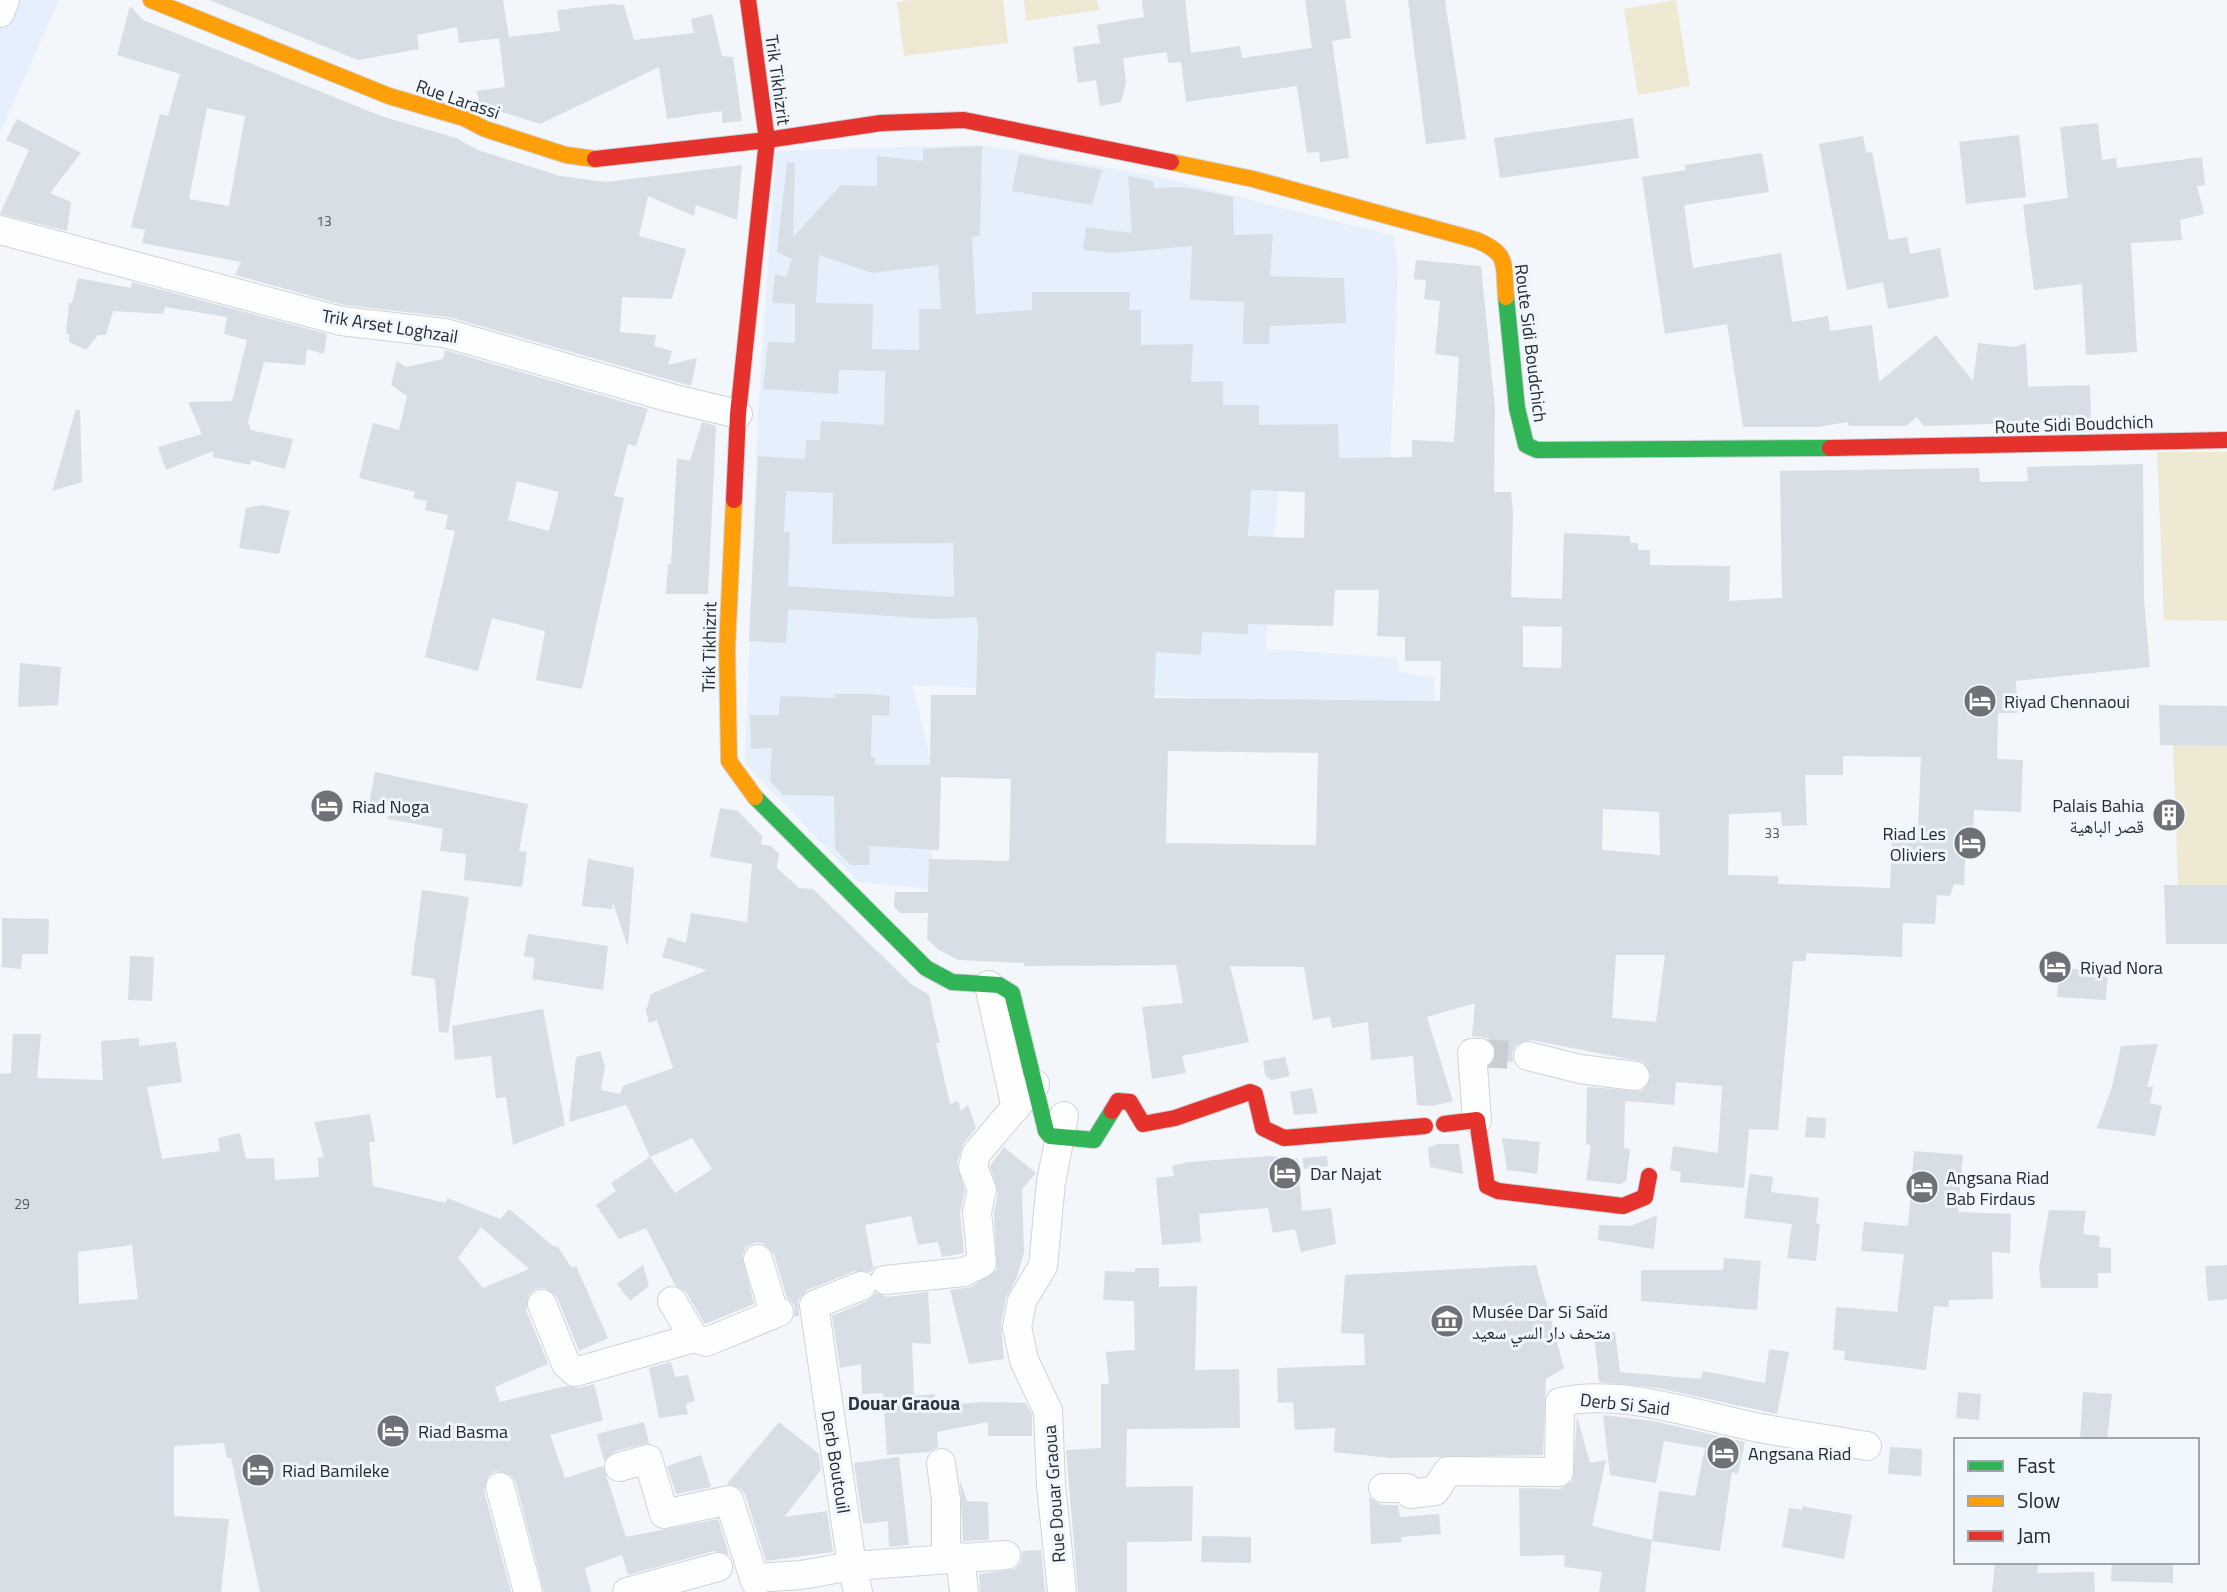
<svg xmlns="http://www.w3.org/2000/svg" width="2227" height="1592" font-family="'Titillium Web','Noto Naskh Arabic',sans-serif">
<rect width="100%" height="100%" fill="#f3f6fa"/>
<!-- built -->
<g fill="#e6f0fc">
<polygon points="0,0 59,0 0,133"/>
<polygon points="982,145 1160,177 1394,236 1398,272 1389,492 1278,491 1266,649 1397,658 1399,672 1435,678 1434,708 913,685 936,784 930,889 859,882 745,763 758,411 776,151"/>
</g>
<!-- green -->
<g fill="#eee9d3">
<polygon points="911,0 1003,0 1008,43 904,56 897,2"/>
<polygon points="1024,0 1097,0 1099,10 1026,21"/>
<polygon points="1676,0 1690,86 1638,95 1624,9"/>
<polygon points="2157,452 2227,452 2227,621 2164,620"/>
<polygon points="2173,745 2227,746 2227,885 2178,885"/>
</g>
<!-- building -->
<g fill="#d7dee5" fill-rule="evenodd">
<polygon points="209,0 503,0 509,37 459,43 457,27 417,35 419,49 358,60"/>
<polygon points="1142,0 1185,0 1191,53 1240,46 1242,58 1312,48 1305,0 1345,0 1351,38 1332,41 1349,158 1320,162 1319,152 1307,153 1297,86 1186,102 1181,62 1168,63 1167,52 1123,58 1126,83 1121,102 1100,106 1096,80 1078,83 1073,47 1100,43 1097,25 1144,17"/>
<polygon points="1408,0 1445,0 1466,139 1426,144"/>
<polygon points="611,4 624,5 634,40 694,33 691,19 712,14 722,56 733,57 742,121 722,123 722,111 667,119 659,67 540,124 493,109 475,99 479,100 476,91 505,87 499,38 560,31 557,10"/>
<path d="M130,6L143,20L381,116L456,138L478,150L560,176L606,182L742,165L737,220L696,205L694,216L648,196L639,236L686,249L672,299L622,297L620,332L656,335L654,346L672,351L668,365L697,358L691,386L449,317L344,305L235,275L241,262L142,243L145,230L131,227L160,114L168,116L180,74L117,55ZM207,108L245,116L229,206L189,199Z"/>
<polygon points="1633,118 1639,158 1500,178 1494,138"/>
<polygon points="17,119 81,153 50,193 71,202 67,231 0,214 29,150 6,140"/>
<polygon points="2098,123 2102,160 2116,158 2117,168 2202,157 2205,185 2197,186 2204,214 2180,220 2182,240 2131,243 2137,352 2086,355 2082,284 2034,290 2023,205 2068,198 2060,127"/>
<polygon points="2019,135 2026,197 1966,204 1959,142"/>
<polygon points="1863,136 1866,153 1872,152 1889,240 1907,237 1910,254 1940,248 1949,297 1888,309 1883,282 1847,290 1819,144"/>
<path d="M982,146L980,236L972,237L976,314L1032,310V292H1130L1129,310H1141V345L1193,344L1191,382L1223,381V405H1259V425L1338,424L1339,458L1412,457V440L1454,442L1459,357L1435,354L1440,301L1424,299L1426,280L1414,279L1416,260L1481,266L1495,408L1494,492H1511L1513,512L1511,597L1562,599L1564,533L1630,536V543H1638V550H1650V565L1730,566L1729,601L1782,598L1780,471L1979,468L1980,482L2028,481L2027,467L2143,464L2144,599L2150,667L2016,681L2018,713H1998L1997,759L2023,760L2021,812L1974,810L1973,834L1966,833L1964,885L1954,884L1950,896L1937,895L1935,924L1903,923L1902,957L1806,953V961H1793L1778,1130L1749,1129L1744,1188L1680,1182L1681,1172L1670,1170L1673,1146L1718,1153L1722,1086L1676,1082L1674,1105L1625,1101L1624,1148L1630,1149L1626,1181L1620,1184L1586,1180L1591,1145L1586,1144L1587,1087L1642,1091L1651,1077L1644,1062L1531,1040L1516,1045L1512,1053L1513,1062L1495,1060L1494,1044L1488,1038L1472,1036L1475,1003L1427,1017L1453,1101L1432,1106L1417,1105L1413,1056L1371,1060L1368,1022L1332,1028L1330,1017L1313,1020L1304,967L1230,966L1249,1042L1182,1056L1186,1073L1152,1079L1142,1007L1183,1003L1176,965L1024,966V963L958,960L939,950L927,939L928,913H900L894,907L895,892H928L929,859L1009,861L1011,779L941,777L939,850L869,846L870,865H851L835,849L834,796L783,795L770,781L772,748L751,749L750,715H779L780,696L835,698V694H867L890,696L889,716L872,715L871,757H875V765H930L931,695H976L978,625L976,617L932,619L788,609L786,643L749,641L758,456L805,459L806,440H820L821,421L884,425L885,371L839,370L838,394L763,389L768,342L795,343V304L772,303L775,274L786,277L792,259L777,252L787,162L795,163L793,237L841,185L877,186V156L923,161V149ZM819,255L872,273L938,265L941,309H919V350L872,349L873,304L816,303ZM1251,490L1305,492L1304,538L1248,536ZM786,491L833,493L832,544L953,543L954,597L788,586L790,532H784ZM1335,590H1379L1377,636L1405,637V661H1441L1440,701L1154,698L1156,652L1201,655L1202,632L1248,634V624L1333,626ZM1523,626L1562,627L1561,668L1523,667ZM1168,751L1318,753L1316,845L1166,843ZM1843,756L1921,757L1918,832L1898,831V842L1892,841L1890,888L1778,884V876L1728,875L1729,814L1781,812L1782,826L1807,825L1805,775H1843ZM1603,809L1659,812L1660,855L1602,850ZM1616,955H1665L1656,1022L1612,1018Z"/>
<polygon points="1762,153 1769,192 1684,205 1693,268 1781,253 1792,322 1828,316 1830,331 1872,325 1879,382 1936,335 1973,381 1978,343 2014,347 2026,343 2028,387 2090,385 2091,421 1924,426 1917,417 1906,426 1849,426 1848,422 1818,427 1743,427 1727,324 1665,334 1642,177 1686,170 1685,165"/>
<polygon points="1019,154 1102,170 1092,205 1012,191"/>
<polygon points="1128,176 1153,181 1154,188 1184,187 1233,197 1234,235 1273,234 1270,276 1344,278 1346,323 1270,326 1269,344 1243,344 1244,302 1190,300 1192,246 1114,253 1083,250 1086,227 1132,233"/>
<polygon points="78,278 131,288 132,282 327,334 324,354 307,349 305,365 264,362 248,422 251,430 293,439 285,469 251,460 250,465 213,457 213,451 166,470 158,447 202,434 188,402 232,401 247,340 224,334 227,317 165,307 163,314 113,311 106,335 98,335 86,350 69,342 69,334 66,334 69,303 72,303"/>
<path d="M445,350L648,409L636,446L628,444L614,496L624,498L582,689L536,680L545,631L492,618L478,671L425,657L455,531L445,529L448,515L425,510L427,501L413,498L415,492L359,478L373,423L399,430L407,396L391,385L397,361L406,367L443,359ZM517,481L559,492L549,531L508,520Z"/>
<polygon points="76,409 80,410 82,482 52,491"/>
<polygon points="702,422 716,426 708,594 666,594 668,564 671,564 677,458 690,461"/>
<polygon points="262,505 290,511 279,554 239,548 246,508"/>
<polygon points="20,663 61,667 58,705 18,707"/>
<polygon points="2159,705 2227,706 2227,746 2160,745"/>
<polygon points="375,772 528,804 519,851 527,852 522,887 464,880 466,854 440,851 443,829 388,819 390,808 369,804"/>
<path d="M720,808L738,811L762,836L761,844L771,846L779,854L777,868L799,888L813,889L911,984L929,995L940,1043H936L950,1104L958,1101L961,1111L968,1105L976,1128L963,1144L957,1163L965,1191L960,1213L964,1253L942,1257L938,1242L918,1245L911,1216L865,1225L873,1267L877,1266L870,1272L855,1271L807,1290L798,1300L799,1316L794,1317L795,1306L787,1298L774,1254L763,1243H754L746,1247L742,1256L754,1304L705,1324L686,1292L675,1285L646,1228L619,1239L596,1205L616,1191L611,1183L650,1157L629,1110L626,1105L569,1122L576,1057L600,1051L605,1066L601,1090L620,1094L623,1086L673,1068L657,1020L649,1023L646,1011L651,994L707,970L662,957L668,937L686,943L691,913L747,922L752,864L710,857ZM692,1138L712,1169L675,1193L650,1157Z"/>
<polygon points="588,859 634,868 628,947 613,903 612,909 582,906"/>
<polygon points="2164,885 2227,885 2227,944 2166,944"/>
<polygon points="422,890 469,897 448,1033 439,1032 435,979 411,975"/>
<polygon points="2,918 49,919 48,954 22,954 21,969 2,967"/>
<polygon points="528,934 608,946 603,990 532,979 535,958 524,956"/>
<polygon points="130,956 154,957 152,1001 128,1000"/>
<polygon points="2059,968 2108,971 2106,1000 2057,997"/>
<polygon points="543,1009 565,1125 513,1145 506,1097 496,1098 491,1056 455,1060 452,1026"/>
<path d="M13,1034H41L37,1078L103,1080L101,1041L139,1038V1046L176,1042L182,1082L147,1087L162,1159L220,1151L218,1138L240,1133L246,1159L274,1158L275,1180L319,1177L318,1158L324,1157L314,1122L370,1114L375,1142H369L373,1186L446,1203L447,1198L500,1219L509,1209L554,1247L557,1246L572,1268L576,1266L608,1338L579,1351L557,1297L545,1288L535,1289L529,1294L526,1310L548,1364L495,1387L500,1402L566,1386L579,1388L594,1384L603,1420L550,1435L565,1478L603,1466L626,1537L718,1519L729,1555L714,1551L628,1575L622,1555L585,1568L591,1592H544L516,1483L511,1475L496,1471L488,1476L484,1491L511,1592H260L231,1458H227L224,1443L174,1446V1516L229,1519L221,1592H0V1074L11,1073ZM481,1227L529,1269L483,1288L458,1258ZM132,1245L138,1299L79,1304L78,1252Z"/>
<polygon points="2158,1044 2147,1087 2153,1087 2150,1103 2162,1106 2155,1136 2097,1128 2112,1087 2121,1046"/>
<polygon points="1285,1057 1290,1076 1271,1080 1265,1075 1263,1061"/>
<polygon points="1312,1088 1318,1113 1294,1115 1290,1092"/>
<polygon points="1807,1117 1826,1118 1825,1138 1805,1137"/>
<polygon points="1502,1138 1540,1142 1537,1174 1507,1170"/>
<polygon points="1437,1144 1459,1144 1463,1174 1430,1167 1428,1148"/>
<polygon points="1004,1147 1036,1173 1022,1189 1024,1253 1017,1277 1006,1298 1001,1324 1004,1359 969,1364 950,1290 971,1287 997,1270 994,1213 998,1193 990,1166"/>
<polygon points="1914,1151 1963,1155 1958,1212 2011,1214 2010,1253 1992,1252 1993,1299 1949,1300 1948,1307 1934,1306 1926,1370 1844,1360 1845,1351 1833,1350 1836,1307 1897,1312 1904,1254 1861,1251 1864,1222 1908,1226"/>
<polygon points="1271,1156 1298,1159 1302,1211 1331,1208 1336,1244 1301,1252 1295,1229 1273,1233 1268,1208 1199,1214 1201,1242 1162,1245 1156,1178 1174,1176 1172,1166 1189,1162"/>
<polygon points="1327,1156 1328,1166 1304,1169 1302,1158"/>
<polygon points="1750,1174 1773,1177 1771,1192 1819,1198 1816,1223 1820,1224 1816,1261 1787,1258 1792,1224 1744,1218"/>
<polygon points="2049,1210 2086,1211 2083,1234 2100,1236 2099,1247 2111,1248 2111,1273 2098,1273 2098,1288 2041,1288 2039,1268"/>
<polygon points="1657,1215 1654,1249 1598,1240 1599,1225 1631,1226"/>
<polygon points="1724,1258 1761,1261 1757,1310 1641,1301 1641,1270 1723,1270"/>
<polygon points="643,1265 649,1286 630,1301 617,1284"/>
<polygon points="1536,1265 1564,1368 1546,1379 1543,1455 1391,1458 1334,1452 1335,1428 1295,1430 1293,1402 1278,1403 1277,1368 1365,1365 1364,1334 1341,1333 1345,1275"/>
<polygon points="2227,1265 2227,1299 2208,1301 2205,1266"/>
<polygon points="1135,1268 1159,1268 1159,1287 1197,1286 1195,1370 1239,1369 1240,1428 1127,1429 1126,1487 1193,1486 1192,1541 1127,1542 1127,1592 1078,1592 1066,1450 1101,1448 1101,1384 1109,1384 1106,1352 1135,1350 1134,1301 1103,1300 1105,1271 1135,1272"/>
<polygon points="928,1292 931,1344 912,1343 914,1396 935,1394 935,1406 983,1402 1026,1403 1032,1415 1032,1436 988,1436 988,1422 937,1432 938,1447 929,1452 887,1455 883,1393 862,1394 861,1364 840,1368 832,1316 867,1301 876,1293 887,1297"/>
<polygon points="1615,1332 1620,1372 1701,1379 1703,1371 1765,1383 1769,1349 1789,1352 1777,1414 1658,1388 1599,1382 1594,1334"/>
<polygon points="671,1362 675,1377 688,1375 695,1401 686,1404 688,1414 659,1418 649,1368"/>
<polygon points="1958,1392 1981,1394 1979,1420 1956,1418"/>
<polygon points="2083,1392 2112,1394 2107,1440 2080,1440"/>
<polygon points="1603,1415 1653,1421 1745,1442 1738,1474 1732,1472 1720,1551 1652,1541 1659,1491 1695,1496 1705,1448 1664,1441 1656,1483 1610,1475"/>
<polygon points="1577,1416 1590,1463 1606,1460 1592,1526 1652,1540 1645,1592 1599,1592 1602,1572 1564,1567 1565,1555 1520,1556 1519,1488 1560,1489 1573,1481"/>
<polygon points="644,1422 649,1443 615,1451 604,1461 597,1434"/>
<polygon points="779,1422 819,1454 821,1470 784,1517 827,1511 833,1552 766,1561 745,1494 740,1488 727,1484"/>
<polygon points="1890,1447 1922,1449 1921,1476 1888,1474"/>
<polygon points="701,1455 711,1487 676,1494 667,1466"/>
<polygon points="899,1457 909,1545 889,1547 888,1521 863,1524 854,1463"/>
<polygon points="960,1480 967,1501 988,1502 989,1540 963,1541"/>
<polygon points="1369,1497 1382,1505 1398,1505 1400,1517 1439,1514 1441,1534 1401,1537 1402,1542 1371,1544"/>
<polygon points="1802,1506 1852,1515 1844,1559 1782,1547 1789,1508 1802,1510"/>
<polygon points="1202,1536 1251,1537 1251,1563 1201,1562"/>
<polygon points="1041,1550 1045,1592 980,1592 979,1574 1015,1569 1021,1562 1022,1551"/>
<polygon points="1995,1562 2039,1565 2037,1573 2094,1572 2095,1592 1992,1592"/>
<polygon points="2112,1562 2173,1562 2173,1583 2111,1581"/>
</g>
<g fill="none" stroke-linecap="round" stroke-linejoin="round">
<!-- street-tunnel -->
<polyline stroke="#cacdd1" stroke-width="28" stroke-dasharray="28 14" stroke-linecap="butt" points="1480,1053 1528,1056"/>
<defs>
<g id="street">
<polyline points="0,13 5,0"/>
<polyline points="0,230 341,321 445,333 671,398 738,414"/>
<polyline points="989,985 1016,1108"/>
<polyline points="1528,1056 1580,1069 1635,1076"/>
<polyline points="1477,1120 1472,1053 1480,1053"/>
<polyline points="758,1259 774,1313"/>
<polyline points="885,1280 964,1272 982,1263 977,1212 982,1190 973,1167 976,1154 1035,1084"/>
<polyline points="672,1301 694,1338 706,1342 779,1312"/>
<polyline points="542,1304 566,1364 575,1372 694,1338"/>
<polyline points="941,1463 946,1500 946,1558"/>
<polyline points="619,1467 648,1459 664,1514 729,1500 754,1578"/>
<polyline points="500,1487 528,1592"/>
<path d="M1383,1488H1407L1410,1494L1435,1491L1448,1471L1559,1472L1560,1402C1622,1389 1690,1413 1750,1426C1789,1434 1828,1439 1867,1446"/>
<polyline points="960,1557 964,1592"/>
<polyline points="756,1583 754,1578 801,1575 852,1566 814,1305 861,1286"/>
<polyline points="627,1592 718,1567"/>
<polyline points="858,1592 852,1566 1006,1555"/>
<polyline points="1062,1592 1051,1485 1048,1411 1024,1360 1017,1327 1022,1301 1043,1266 1051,1182 1064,1116"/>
</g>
<g id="fast">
<polyline points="1506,297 1517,408 1526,445 1537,450 1830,448"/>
<polyline points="755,797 926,968 952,982 999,985 1012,993 1046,1131 1050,1136 1094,1140 1112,1111"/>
</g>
<g id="slow">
<polyline points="151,0 389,96 464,118 485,129 566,155 595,159"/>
<path d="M1171,162L1253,179L1476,240C1510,254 1503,264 1506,297"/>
<polyline points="734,500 727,648 729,761 755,797"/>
</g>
<g id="jam">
<polyline points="595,159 767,140 881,123 964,120 1171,162"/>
<polyline points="1830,448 2227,440"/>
<polyline points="734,500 738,414 767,140 748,0"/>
<polyline points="1112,1111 1118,1101 1130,1102 1143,1124 1175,1118 1250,1092 1255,1094 1263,1128 1284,1138 1425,1126"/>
<polyline points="1444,1124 1477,1120 1487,1186 1498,1191 1623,1206 1645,1197 1649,1176"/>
</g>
</defs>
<!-- street casing -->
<use href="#street" stroke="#d0d3d7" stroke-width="30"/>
<!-- fast casing -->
<use href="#fast" stroke="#d0d3d7" stroke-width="18"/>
<!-- slow casing -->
<use href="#slow" stroke="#d0d3d7" stroke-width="18"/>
<!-- jam casing -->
<use href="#jam" stroke="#d0d3d7" stroke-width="18"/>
<!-- street -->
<use href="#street" stroke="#fdfefe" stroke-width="28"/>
<!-- fast -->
<use href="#fast" stroke="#30b455" stroke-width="16"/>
<!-- slow -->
<use href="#slow" stroke="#ff9f0a" stroke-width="16"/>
<!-- jam -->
<use href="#jam" stroke="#e5322d" stroke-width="16"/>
</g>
<!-- icons -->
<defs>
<symbol id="hotel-disc" viewBox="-11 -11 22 22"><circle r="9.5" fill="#6e7276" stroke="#f0f6fd"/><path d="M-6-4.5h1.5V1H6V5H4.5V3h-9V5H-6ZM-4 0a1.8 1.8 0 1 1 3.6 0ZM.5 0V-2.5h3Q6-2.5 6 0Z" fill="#fff"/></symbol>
<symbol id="building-disc" viewBox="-11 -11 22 22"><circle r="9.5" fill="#6e7276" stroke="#f0f6fd"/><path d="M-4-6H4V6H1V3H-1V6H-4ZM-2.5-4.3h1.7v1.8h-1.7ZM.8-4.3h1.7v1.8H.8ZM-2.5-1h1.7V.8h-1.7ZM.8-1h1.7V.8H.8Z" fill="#fff"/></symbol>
<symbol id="museum-disc" viewBox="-11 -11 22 22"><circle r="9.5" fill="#6e7276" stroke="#f0f6fd"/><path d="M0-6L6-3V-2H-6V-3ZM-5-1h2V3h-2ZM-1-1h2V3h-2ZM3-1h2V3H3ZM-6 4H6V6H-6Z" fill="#fff"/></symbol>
</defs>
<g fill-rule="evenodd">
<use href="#hotel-disc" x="1961" y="682" width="38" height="38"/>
<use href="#hotel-disc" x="308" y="787" width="38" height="38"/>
<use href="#building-disc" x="2150" y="796" width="38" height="38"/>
<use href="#hotel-disc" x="1951" y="824" width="38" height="38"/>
<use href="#hotel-disc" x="2036" y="948" width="38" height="38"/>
<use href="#hotel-disc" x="1266" y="1154" width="38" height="38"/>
<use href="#hotel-disc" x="1903" y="1168" width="38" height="38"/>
<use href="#museum-disc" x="1428" y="1302" width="38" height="38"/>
<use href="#hotel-disc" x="374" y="1412" width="38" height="38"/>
<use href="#hotel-disc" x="1704" y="1434" width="38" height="38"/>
<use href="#hotel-disc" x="239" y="1451" width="38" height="38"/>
</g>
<g text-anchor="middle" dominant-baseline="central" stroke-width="6" stroke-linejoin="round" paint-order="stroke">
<!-- number labels -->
<g font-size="14" fill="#555a60">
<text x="324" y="220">13</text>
<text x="1772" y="832">33</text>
<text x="22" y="1203">29</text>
</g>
<!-- street labels -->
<g font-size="18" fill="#262b2f" stroke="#f0f6fd">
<text transform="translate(778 80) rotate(82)">Trik Tikhizrit</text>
<text transform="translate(458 99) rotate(19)">Rue Larassi</text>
<text transform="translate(390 326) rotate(9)">Trik Arset Loghzail</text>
<text transform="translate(1531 343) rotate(83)">Route Sidi Boudchich</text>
<text transform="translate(2074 424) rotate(-2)">Route Sidi Boudchich</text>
<text transform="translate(709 647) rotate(-89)">Trik Tikhizrit</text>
<text transform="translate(1625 1404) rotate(6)">Derb Si Said</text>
<text transform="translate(836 1462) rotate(81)">Derb Boutouil</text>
<text transform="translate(1054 1494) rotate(-94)">Rue Douar Graoua</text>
</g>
<!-- poi labels -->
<g font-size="18" fill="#262b2f" stroke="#f0f6fd" text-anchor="start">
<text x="2004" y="701">Riyad Chennaoui</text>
<text x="2144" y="805" text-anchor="end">Palais Bahia<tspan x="2144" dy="21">قصر الباهية</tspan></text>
<text x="352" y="806">Riad Noga</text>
<text x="1946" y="833" text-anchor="end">Riad Les<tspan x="1946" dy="21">Oliviers</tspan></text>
<text x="2080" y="967">Riyad Nora</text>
<text x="1310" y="1173">Dar Najat</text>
<text x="1946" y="1177">Angsana Riad<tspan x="1946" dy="21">Bab Firdaus</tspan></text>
<text x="1472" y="1311">Musée Dar Si Saïd<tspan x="1472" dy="21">متحف دار السي سعيد</tspan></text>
<text x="418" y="1431">Riad Basma</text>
<text x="1748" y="1453">Angsana Riad</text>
<text x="282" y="1470">Riad Bamileke</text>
</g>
<!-- neighbourhood labels -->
<g font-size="19" font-weight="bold" fill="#2d363f" stroke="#f0f6fd">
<text x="904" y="1402">Douar Graoua</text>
</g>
</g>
<!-- legend -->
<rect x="1954" y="1438" width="245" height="126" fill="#f0f6fd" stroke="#9fa5ab" stroke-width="2"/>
<rect x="1968" y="1461" width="35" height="10" fill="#30b455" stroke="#9fa5ab" stroke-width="2"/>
<text x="2017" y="1473" font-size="21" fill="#262b2f">Fast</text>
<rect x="1968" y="1496" width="35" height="10" fill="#ff9f0a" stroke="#9fa5ab" stroke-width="2"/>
<text x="2017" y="1508" font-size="21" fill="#262b2f">Slow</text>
<rect x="1968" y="1531" width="35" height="10" fill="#e5322d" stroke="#9fa5ab" stroke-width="2"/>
<text x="2017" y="1543" font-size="21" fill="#262b2f">Jam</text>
</svg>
